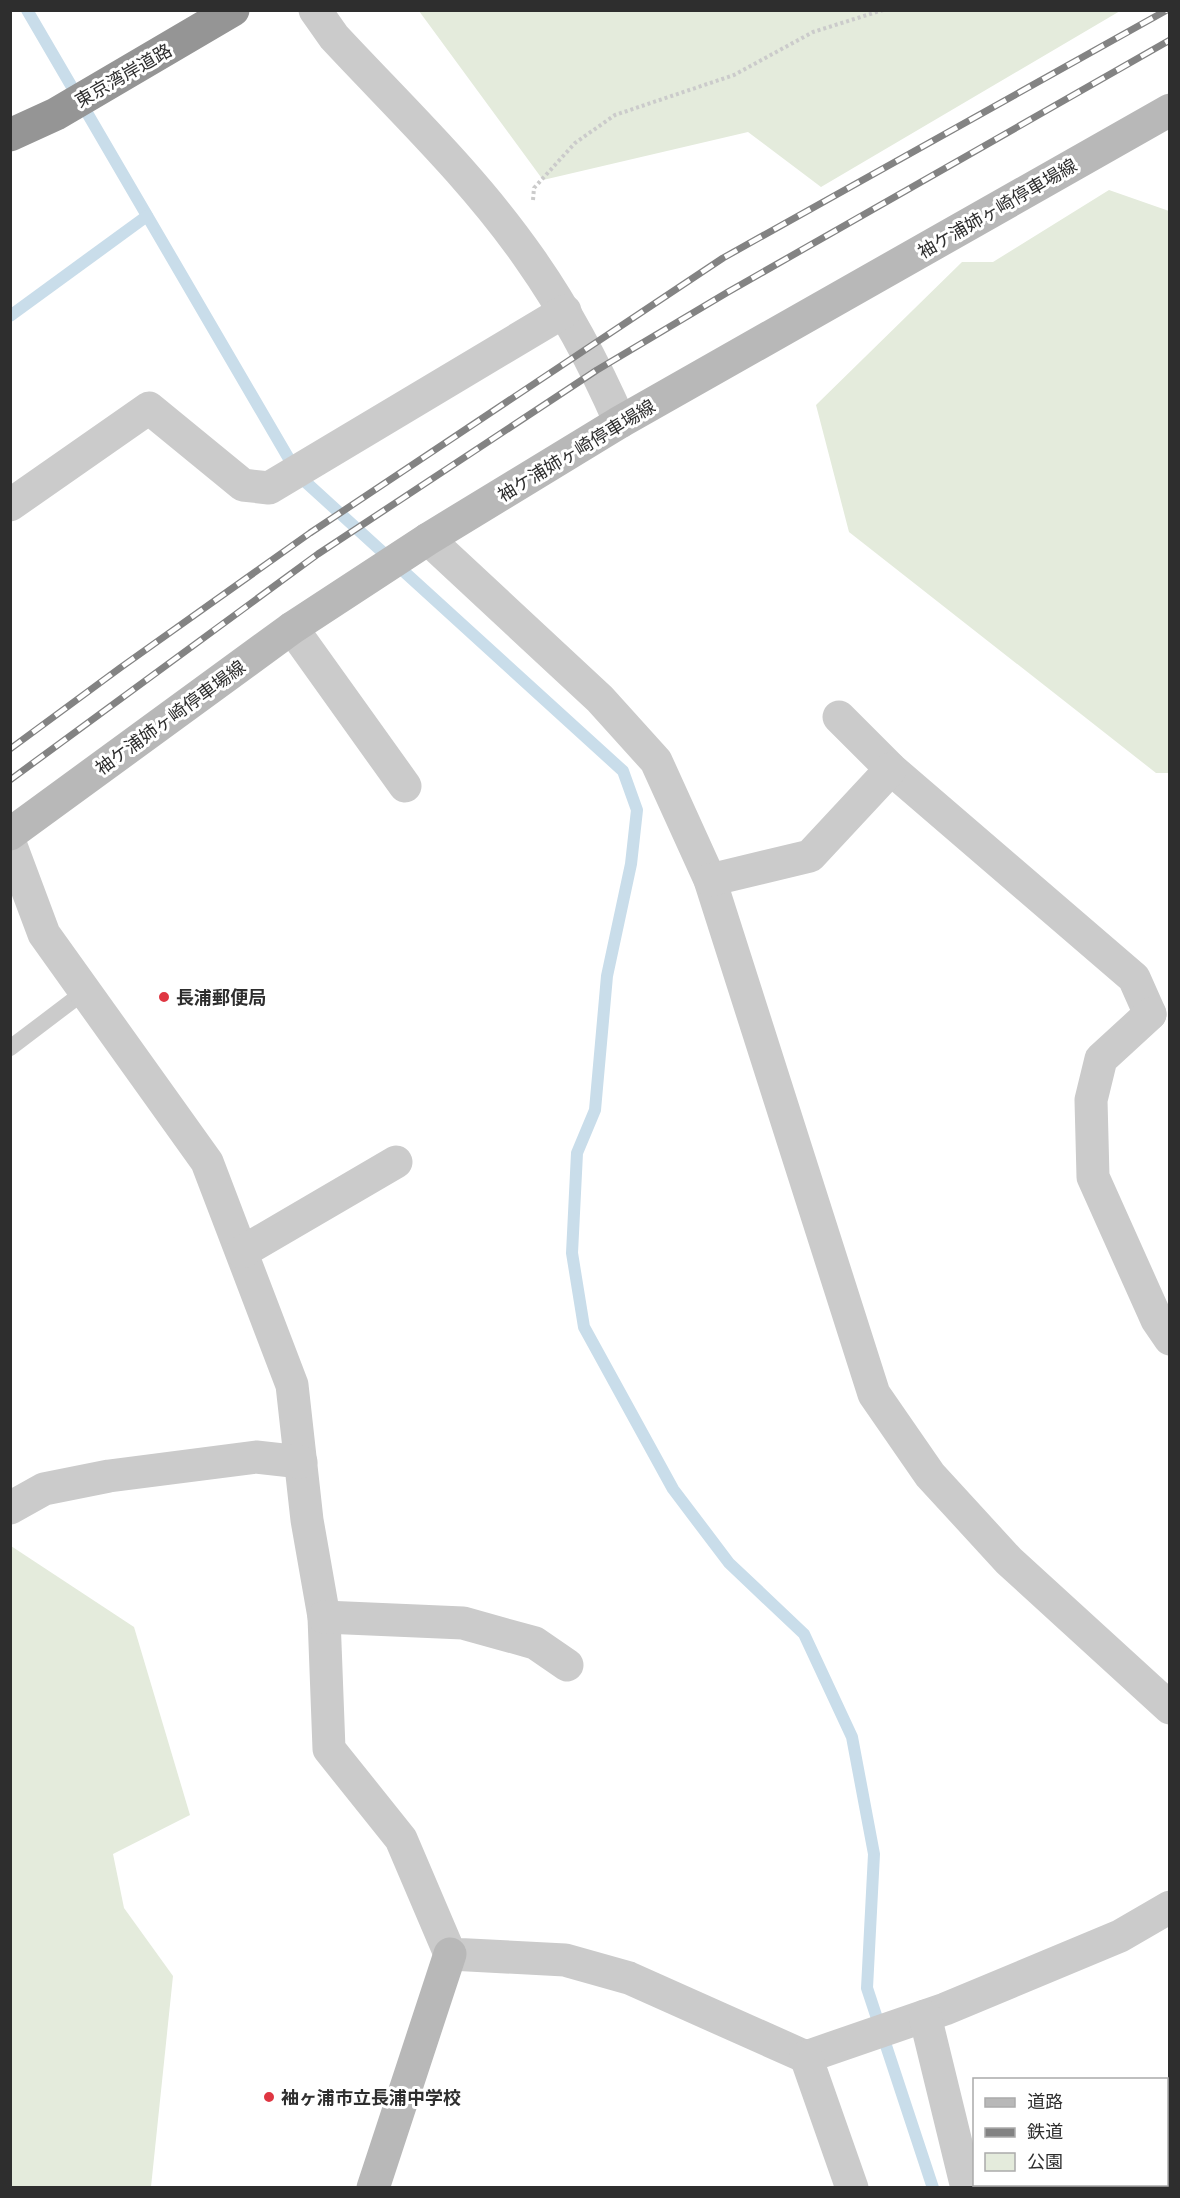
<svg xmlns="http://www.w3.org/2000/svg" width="1180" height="2198" font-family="Commissioner,'Noto Sans JP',sans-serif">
<rect width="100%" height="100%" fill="#fff"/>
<!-- green -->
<g fill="#e4ebdc">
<polygon points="419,11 1120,11 821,187 748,132 543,180"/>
<polygon points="1109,190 1169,211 1169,773 1156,773 849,532 816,405 962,262 993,262"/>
<polygon points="11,1546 134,1627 190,1815 113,1854 124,1908 173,1976 151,2187 11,2187"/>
</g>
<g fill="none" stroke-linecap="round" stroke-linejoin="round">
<!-- stream -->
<g stroke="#c9ddea" stroke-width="12">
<polyline points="27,10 299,476 623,771 637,810 631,864 607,976 595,1110 577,1153 572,1253 584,1327 673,1489 729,1563 804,1634 852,1737 874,1854 867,1988 933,2188"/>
<polyline points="10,316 147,216"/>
</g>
<!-- path -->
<polyline stroke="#cbcbcb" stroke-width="4" stroke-dasharray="3 3" stroke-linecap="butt" points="533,200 534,188 575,143 615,115 734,75 813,32 883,10"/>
<!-- lane -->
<polyline stroke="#cbcbcb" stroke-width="16" points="10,1048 84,992"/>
<!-- street -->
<g stroke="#cbcbcb" stroke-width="33">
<path d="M315,10L334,37C401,109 474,178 530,259C566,310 595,365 620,422"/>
<polyline points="10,505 149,408 243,485 269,488 565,311"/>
<polyline points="428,539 600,699 656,761 710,880 874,1394 930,1475 1009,1561 1170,1708"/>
<polyline points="292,628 405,786"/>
<polyline points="839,717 891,769 1134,978 1150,1014"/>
<polyline points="10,843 44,934 207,1162 292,1385 307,1520 324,1617 329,1749 401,1839 450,1954 565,1960 629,1978 806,2057 945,2009 1120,1936 1170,1907"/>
<polyline points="710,880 810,856 891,769"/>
<polyline points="1150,1014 1101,1059 1091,1100 1093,1177 1157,1320 1170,1339"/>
<polyline points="242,1252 396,1162"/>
<polyline points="10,1508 44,1489 109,1476 256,1457 301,1462"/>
<polyline points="324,1617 463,1623 535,1643 567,1665"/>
<polyline points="925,2016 967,2188"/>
<polyline points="806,2057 852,2188"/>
</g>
<!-- secondary -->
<g stroke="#b8b8b8" stroke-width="33">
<polyline points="10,834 292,628 428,539 620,422 1170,110"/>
<polyline points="373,2188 450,1954"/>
</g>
<!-- highway -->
<polyline stroke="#959595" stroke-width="33" points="10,135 56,114 233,10"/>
<defs>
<g id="rail">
<polyline points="10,749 120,668 310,533 723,258 1167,10"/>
<polyline points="10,780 318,554 597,370 728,292 1170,40"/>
</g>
</defs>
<!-- rail casing -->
<use href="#rail" stroke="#838383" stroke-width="7"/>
<!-- rail -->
<use href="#rail" stroke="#fff" stroke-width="4.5" stroke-dasharray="14" stroke-linecap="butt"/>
</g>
<!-- markers -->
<g fill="#df3642" stroke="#fff" stroke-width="2">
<circle cx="164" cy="997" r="6"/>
<circle cx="269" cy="2097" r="6"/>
</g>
<g text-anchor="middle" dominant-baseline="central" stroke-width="6" stroke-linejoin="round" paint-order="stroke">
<!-- street labels -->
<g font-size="18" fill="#2e2e2e" stroke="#fff">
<text transform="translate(123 75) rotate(-30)">東京湾岸道路</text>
<text transform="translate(997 208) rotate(-30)">袖ケ浦姉ヶ崎停車場線</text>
<text transform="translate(576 450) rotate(-31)">袖ケ浦姉ヶ崎停車場線</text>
<text transform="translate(170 717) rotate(-36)">袖ケ浦姉ヶ崎停車場線</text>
</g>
<!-- poi labels -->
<g font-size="18" font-weight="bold" fill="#2e2e2e" stroke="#fff" text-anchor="start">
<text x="176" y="997">長浦郵便局</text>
<text x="281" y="2097">袖ヶ浦市立長浦中学校</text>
</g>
</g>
<!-- border -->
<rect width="1180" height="2198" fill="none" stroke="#2e2e2e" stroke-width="24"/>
<!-- legend -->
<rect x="973" y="2078" width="195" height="108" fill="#ffffff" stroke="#ababab" stroke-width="1.5"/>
<rect x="985" y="2098" width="30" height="9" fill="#b8b8b8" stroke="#ababab" stroke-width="1.5"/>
<text x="1027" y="2108" font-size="18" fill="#2e2e2e">道路</text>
<rect x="985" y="2128" width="30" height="9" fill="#838383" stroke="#ababab" stroke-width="1.5"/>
<text x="1027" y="2138" font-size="18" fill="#2e2e2e">鉄道</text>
<rect x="985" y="2153" width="30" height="18" fill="#e4ebdc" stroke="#ababab" stroke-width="1.5"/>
<text x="1027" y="2168" font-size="18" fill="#2e2e2e">公園</text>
</svg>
